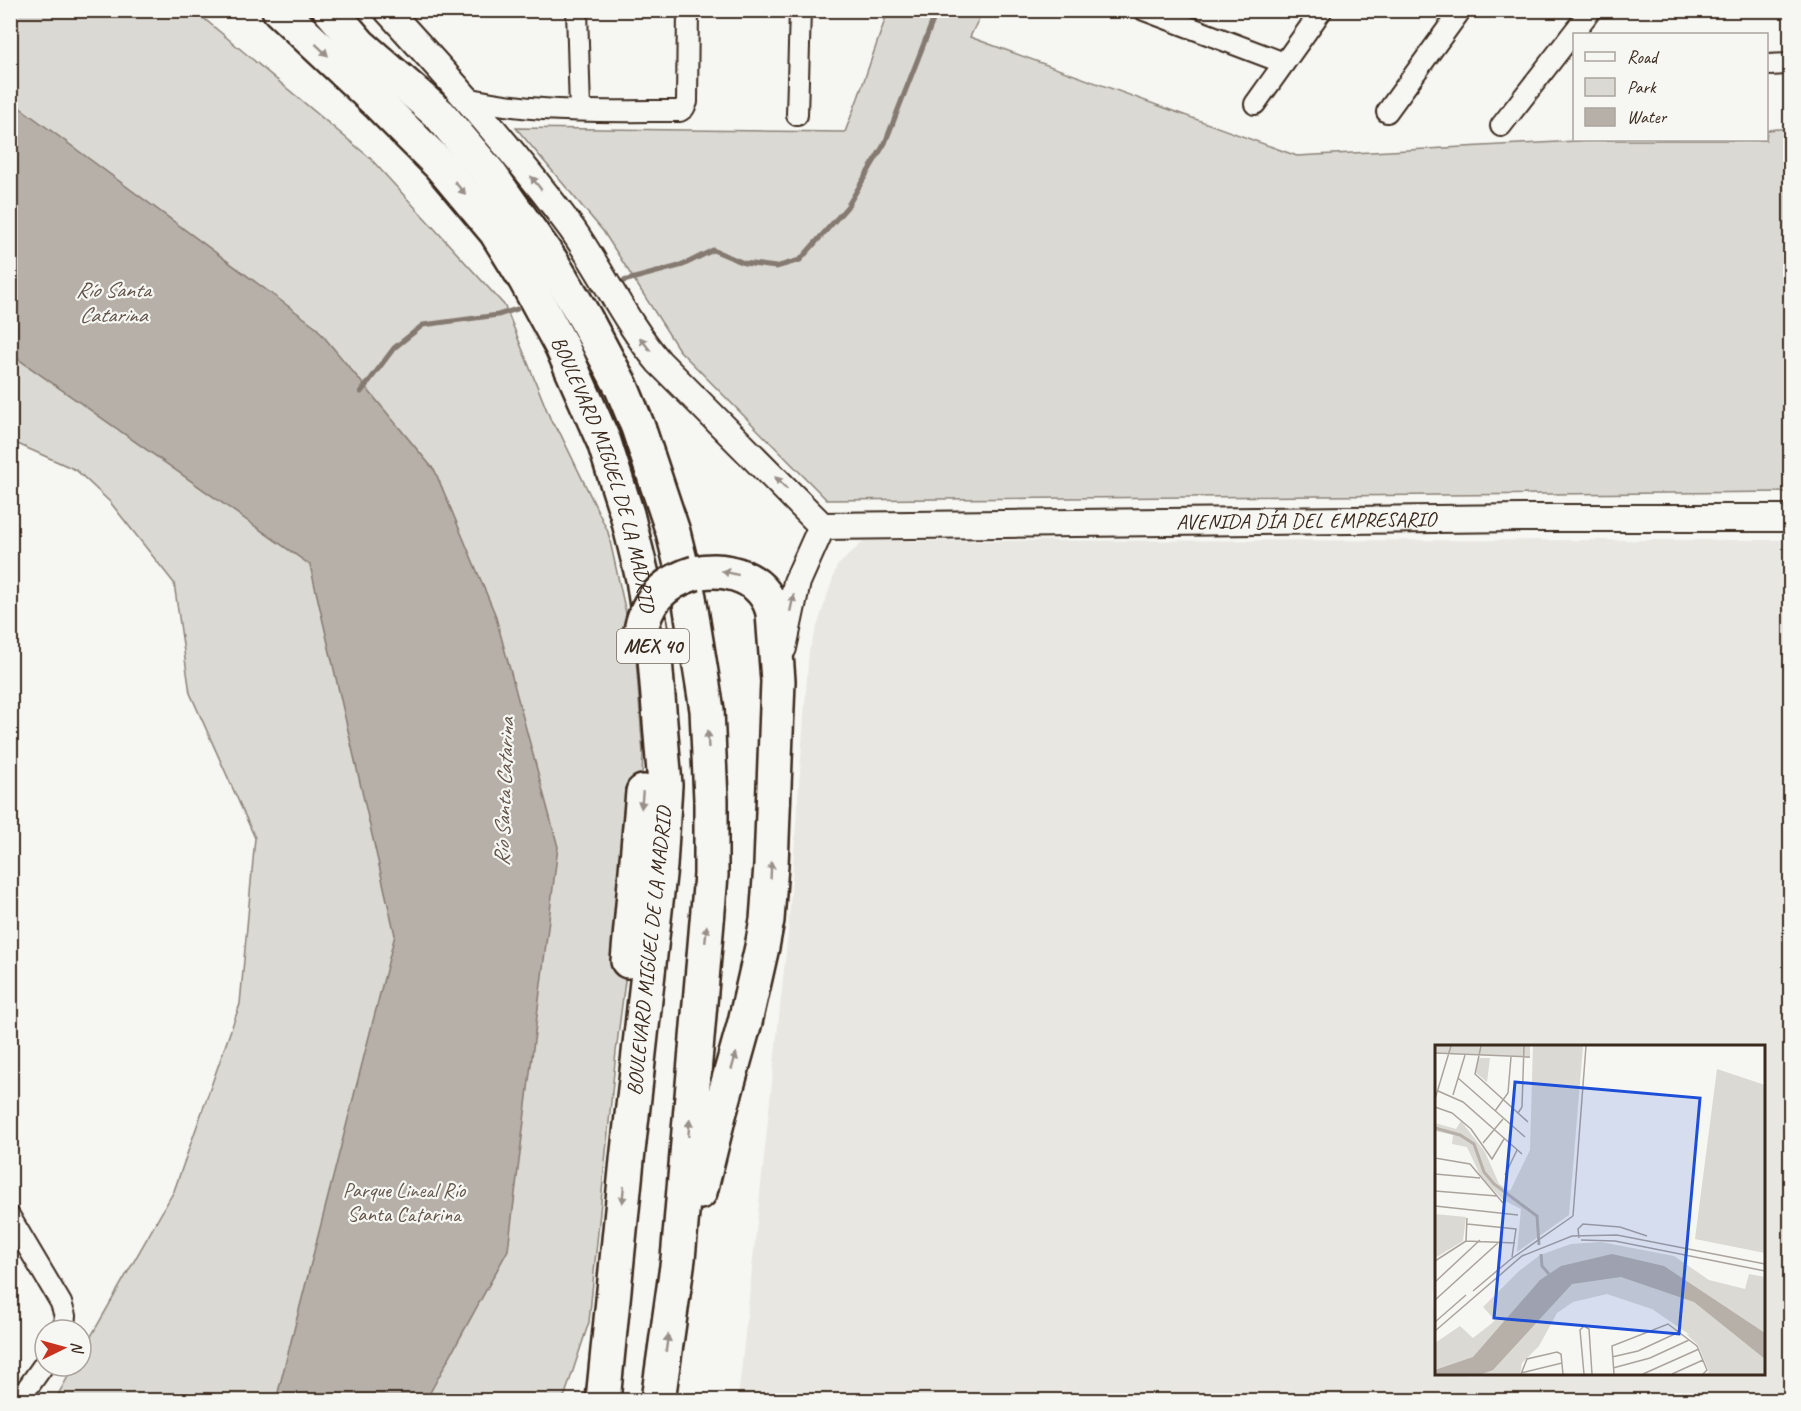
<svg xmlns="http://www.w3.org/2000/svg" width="1801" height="1411" font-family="Caveat,sans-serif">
<rect width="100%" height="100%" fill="#f6f6f2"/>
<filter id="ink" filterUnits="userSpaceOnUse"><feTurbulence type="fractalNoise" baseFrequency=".0167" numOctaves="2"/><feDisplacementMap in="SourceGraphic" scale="12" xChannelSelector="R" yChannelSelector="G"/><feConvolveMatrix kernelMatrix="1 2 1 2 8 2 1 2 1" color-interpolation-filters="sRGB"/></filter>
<g filter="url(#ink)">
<!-- built -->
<path fill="#e8e7e2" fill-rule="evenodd" d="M1790,540V1400H738L788,933L809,651L837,566L864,541ZM1436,1046H1764V1374H1436Z"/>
<!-- green -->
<g fill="#dad9d3" stroke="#8a8278" stroke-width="1.5">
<polygon points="983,10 970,37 1297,156 1594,140 1766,140 1767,130 1790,128 1790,492 827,500 679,350 603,231 516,128 845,132 858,98 888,11"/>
<polygon points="11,11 195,11 370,158 505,306 552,423 560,433 608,532 636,658 643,754 637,886 616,1052 589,1322 565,1395 561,1400 55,1400 74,1366 81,1366 81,1354 174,1191 240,1004 255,838 190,693 174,583 110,502 76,470 11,441"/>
</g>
<!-- water -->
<polygon fill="#b6b0a9" stroke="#857a71" stroke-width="1.5" points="11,101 315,326 435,471 495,614 558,847 508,1250 426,1400 276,1400 395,935 310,565 11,354"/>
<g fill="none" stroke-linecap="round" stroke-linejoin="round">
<!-- stream -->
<g stroke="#857a71" stroke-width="5">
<polyline points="616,283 683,265 713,250 744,263 776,267 800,260 847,207 885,143 937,10"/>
<polyline points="581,292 601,287"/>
<polyline points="361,392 394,348 423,325 498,315 517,309"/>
</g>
<defs>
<g id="minor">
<polyline points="577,10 580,110"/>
<polyline points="1144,10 1284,63"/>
<polyline points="1766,65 1790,64"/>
<path d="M467,98C535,114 609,111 680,111L684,108L687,102L688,10"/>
<polyline points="1255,104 1322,10"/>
<polyline points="1387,112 1461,10"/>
<polyline points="797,115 800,10"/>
<polyline points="1501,126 1591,10"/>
<polyline points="10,1217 61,1303 65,1316 63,1330"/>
<polyline points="19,1400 45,1363"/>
</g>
<g id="tertiary">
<path d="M387,10C452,81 515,152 572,229C603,273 625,322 659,362L822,526"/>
<path id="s1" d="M822,526L1522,518H1790"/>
<polyline points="783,648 797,582 822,526"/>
</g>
<g id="trunk">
<path id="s2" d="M279,10L380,105L439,164L496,232L525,279L562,347L604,442L627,514L643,579L655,659L665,785L660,866L627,1160L603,1400"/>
<polyline points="330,10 360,45 440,115 489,173 551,261 585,318 621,386 638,427 673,532 689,597 707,710 711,800 711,875 678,1259 658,1400"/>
<path d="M695,573C728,566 765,578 773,613L778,681L771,865L767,920L762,947L745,1022L719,1115L700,1192"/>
<polyline points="628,961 643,792"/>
</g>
</defs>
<!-- minor casing -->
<use href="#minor" stroke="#3b2a1e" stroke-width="24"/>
<!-- tertiary casing -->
<use href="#tertiary" stroke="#3b2a1e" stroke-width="30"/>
<!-- trunk casing -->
<use href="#trunk" stroke="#3b2a1e" stroke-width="38"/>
<!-- minor -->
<use href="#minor" stroke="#f6f6f2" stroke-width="20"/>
<!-- tertiary -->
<use href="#tertiary" stroke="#f6f6f2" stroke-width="26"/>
<!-- trunk -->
<use href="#trunk" stroke="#f6f6f2" stroke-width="33"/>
<defs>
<path id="trunk-bridge" d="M640,637C644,603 662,583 695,573"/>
</defs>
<!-- trunk-bridge casing -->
<use href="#trunk-bridge" stroke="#3b2a1e" stroke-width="38" stroke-linecap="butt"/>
<!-- trunk-bridge -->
<use href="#trunk-bridge" stroke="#f6f6f2" stroke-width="33"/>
</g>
<!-- one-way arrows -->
<defs><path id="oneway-solid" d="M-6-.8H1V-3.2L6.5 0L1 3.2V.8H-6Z" transform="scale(1.5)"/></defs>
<g fill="#989088">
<use href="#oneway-solid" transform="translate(322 50) rotate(43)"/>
<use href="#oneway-solid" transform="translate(536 183) rotate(-128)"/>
<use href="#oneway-solid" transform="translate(460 188) rotate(50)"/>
<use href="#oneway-solid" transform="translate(645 344) rotate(-128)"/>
<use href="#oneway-solid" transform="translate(781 483) rotate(-134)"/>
<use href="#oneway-solid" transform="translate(730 573) rotate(-166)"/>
<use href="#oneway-solid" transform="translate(792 603) rotate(-78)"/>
<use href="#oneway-solid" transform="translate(708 739) rotate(-93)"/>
<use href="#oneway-solid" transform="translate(642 800) rotate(95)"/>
<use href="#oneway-solid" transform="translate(771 870) rotate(-87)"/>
<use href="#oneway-solid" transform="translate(706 934) rotate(-85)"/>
<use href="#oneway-solid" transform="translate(734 1061) rotate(-74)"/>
<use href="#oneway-solid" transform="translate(689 1128) rotate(-85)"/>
<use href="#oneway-solid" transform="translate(623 1195) rotate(96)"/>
<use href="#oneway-solid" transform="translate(667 1343) rotate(-82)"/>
</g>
</g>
<g text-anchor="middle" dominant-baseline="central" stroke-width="4.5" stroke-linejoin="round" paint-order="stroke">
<!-- shield labels -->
<rect fill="#f6f6f2" stroke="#73675e" stroke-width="1.5" x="617" y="629" width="72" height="34" rx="4.5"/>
<g font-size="20" font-weight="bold" fill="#3b2a1e">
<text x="653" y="646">MEX 40</text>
</g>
<!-- street labels -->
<g font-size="21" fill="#3b2a1e" stroke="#f6f6f2">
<text stroke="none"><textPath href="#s2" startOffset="578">BOULEVARD MIGUEL DE LA MADRID</textPath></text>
<text stroke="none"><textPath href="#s1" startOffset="484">AVENIDA DÍA DEL EMPRESARIO</textPath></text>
<text transform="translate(649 951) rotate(-84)">BOULEVARD MIGUEL DE LA MADRID</text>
</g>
<!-- park labels -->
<g font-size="21" fill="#63564b" stroke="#f6f6f2">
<text x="404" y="1190">Parque Lineal Río<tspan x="404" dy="24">Santa Catarina</tspan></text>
</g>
<!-- water labels -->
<g font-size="22" font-style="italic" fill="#605248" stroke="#f6f6f2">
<text x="113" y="290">Río Santa<tspan x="113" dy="25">Catarina</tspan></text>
<text transform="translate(504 792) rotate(-88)">Río Santa Catarina</text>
</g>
</g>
<!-- overview -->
<g transform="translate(1435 1045)">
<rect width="330" height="330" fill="#f6f6f2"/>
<path d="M0,1H95V12L0,8ZM98,1H148L134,170L82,207L86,164L68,155L46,132L32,102L17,99L18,90L0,86V78L21,84L26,76L50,107L64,139L75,146L95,105ZM44,13H55L52,37L40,27ZM282,24L330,40V208L260,194ZM0,169L31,172L28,196L0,213ZM166,197L239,211L274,235L310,244L314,229L330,232V329H270L274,327L263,300L251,289L255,290L217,264L172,249L138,257L122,268L104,301L87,318L85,329H0V298L25,281L38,293L56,279L60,275L48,262L84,226L105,210L136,199Z" fill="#dad9d3"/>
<path d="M177,209L229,221L330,288V314L259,257L186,232L137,239L58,325L47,329H0V325L38,312L105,235L126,221Z" fill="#b6b0a9"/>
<path fill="none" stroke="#b6b0a9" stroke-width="3" d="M0,83L25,90L39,99L49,127L59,139L102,171L104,200M106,209L107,221L114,229"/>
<path fill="none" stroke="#aba49d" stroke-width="1.5" d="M46,1L40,29L93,77M0,8L95,12M23,33L90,92M3,46L28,57L87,109M18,50L30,10M0,54L16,1M0,62L17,68L36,84L57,114L69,94M60,66L73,48L76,12M83,68L87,62L89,1M48,98L68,74M0,113L35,119L68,158M0,129L45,133M70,130L82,105M0,146L62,151M0,161L83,170M138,171L151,1M32,173L31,196L80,198M32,179L81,184L77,212M144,193L143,184L148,179L185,182L212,191M146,195L180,196L330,226M0,216L31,196M0,237L45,195M38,246L76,214L138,171M0,255L64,197M0,277L31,250M0,286L87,211L137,191L182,190L330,219M177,312L203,306L244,287M178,323L215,313L254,295M86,328L127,318M86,329L92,314L122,307L126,309L128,329M149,329L145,285L149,281L154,284L157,329M179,329L177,301L233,279L262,301L272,325L268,329M208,329L264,304M237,329L268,315"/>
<path fill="#1d4ed8" fill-opacity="0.15" stroke="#1d4ed8" stroke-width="3" d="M80,37L265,53L244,289L59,273Z"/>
<rect width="330" height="330" fill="none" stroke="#3b2a1e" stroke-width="3"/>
</g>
<!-- margin -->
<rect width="1801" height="1411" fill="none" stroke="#f6f6f2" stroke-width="36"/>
<rect x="18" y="18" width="1765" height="1375" fill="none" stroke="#3b2a1e" stroke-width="2" filter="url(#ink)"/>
<!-- legend -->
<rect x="1573" y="33" width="195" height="108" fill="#f6f6f2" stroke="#aba49d" stroke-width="1.5"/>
<rect x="1585" y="52" width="30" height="9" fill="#f6f6f2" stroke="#aba49d" stroke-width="1.5"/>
<text x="1627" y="63" font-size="18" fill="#3b2a1e">Road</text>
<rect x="1585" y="78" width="30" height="18" fill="#dad9d3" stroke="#aba49d" stroke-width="1.5"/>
<text x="1627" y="93" font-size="18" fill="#3b2a1e">Park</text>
<rect x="1585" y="108" width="30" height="18" fill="#b6b0a9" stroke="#aba49d" stroke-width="1.5"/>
<text x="1627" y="123" font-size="18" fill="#3b2a1e">Water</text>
<!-- north arrow -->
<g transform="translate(63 1348) rotate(85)"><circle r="28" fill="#f6f6f2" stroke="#aba49d" stroke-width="1.5"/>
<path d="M0-4.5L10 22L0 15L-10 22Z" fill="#c8321e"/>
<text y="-9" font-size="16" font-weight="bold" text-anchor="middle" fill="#3b2a1e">N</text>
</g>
</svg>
